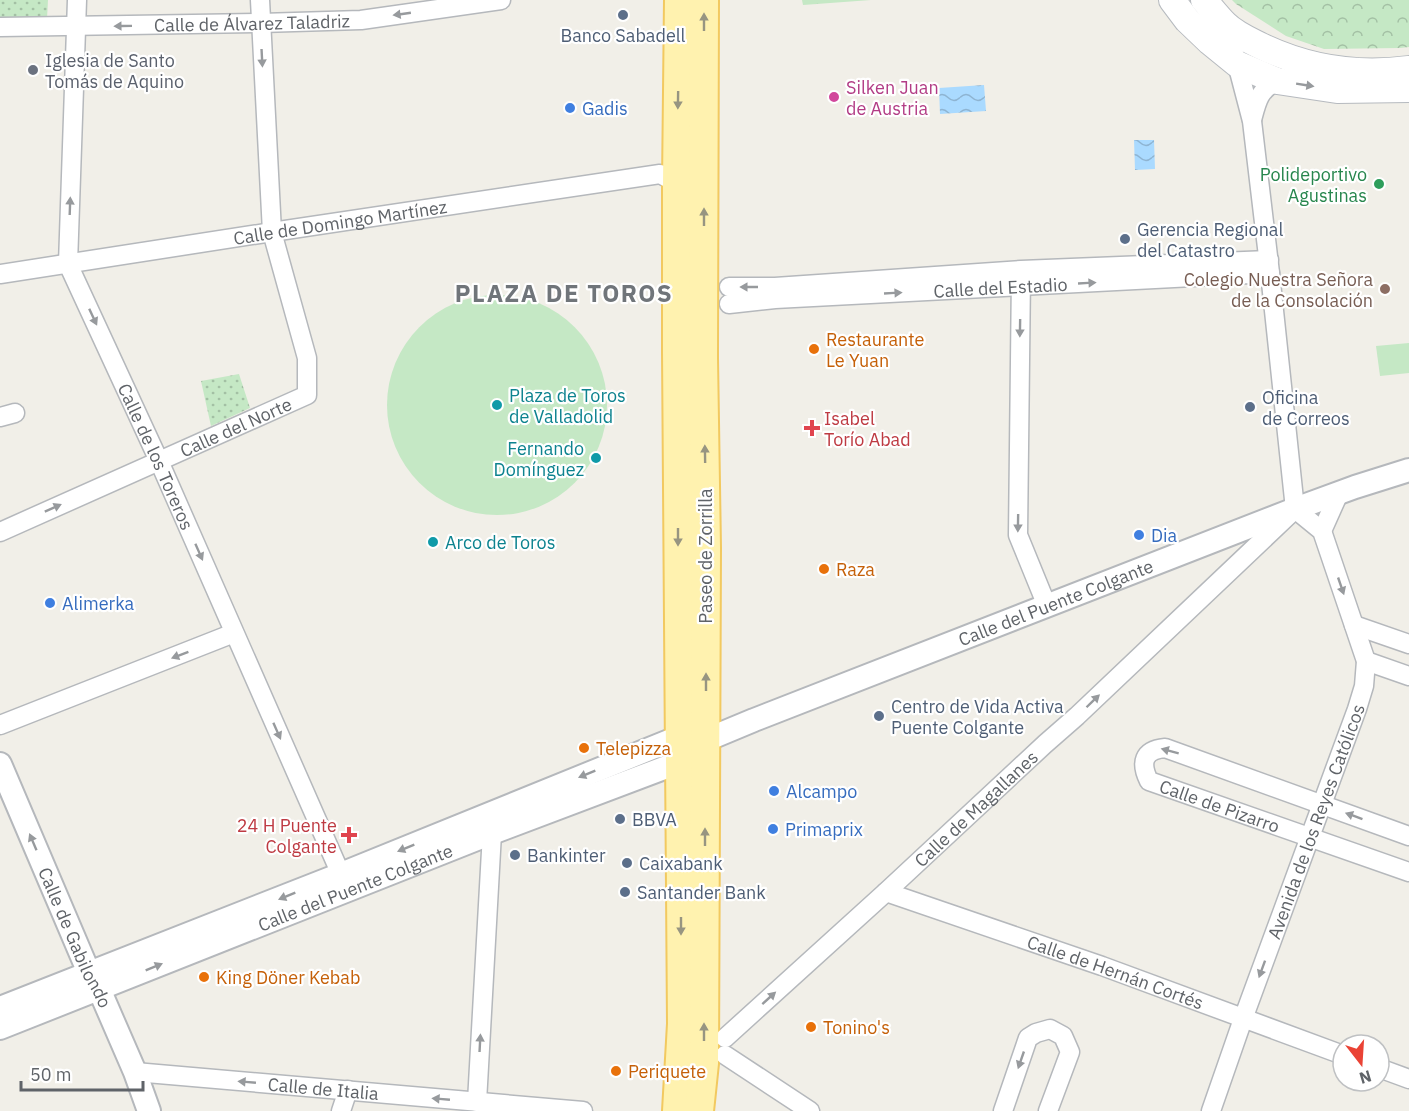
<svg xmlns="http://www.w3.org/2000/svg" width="1409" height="1111" font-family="'IBM Plex Sans',sans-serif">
<defs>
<pattern id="park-crowns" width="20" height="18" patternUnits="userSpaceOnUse" patternTransform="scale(1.5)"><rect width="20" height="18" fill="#c5e8c5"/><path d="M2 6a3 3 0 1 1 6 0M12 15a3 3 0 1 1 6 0" fill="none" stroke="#a3c0a4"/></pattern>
<pattern id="garden-dots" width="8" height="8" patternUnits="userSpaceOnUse" patternTransform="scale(1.5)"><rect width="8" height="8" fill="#c5e8c5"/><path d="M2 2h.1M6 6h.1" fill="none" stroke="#a3c0a4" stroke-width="1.8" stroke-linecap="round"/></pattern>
<pattern id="water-waves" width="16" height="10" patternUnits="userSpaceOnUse" patternTransform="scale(1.5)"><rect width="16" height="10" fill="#aadaff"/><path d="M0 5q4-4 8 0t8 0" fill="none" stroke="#8eb4d2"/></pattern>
</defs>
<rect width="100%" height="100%" fill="#f1efe8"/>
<!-- grass -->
<g fill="#c5e8c5">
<circle cx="497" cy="405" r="110"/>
<polygon points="1409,343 1409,373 1380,376 1376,346"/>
</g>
<!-- park -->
<g fill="url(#park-crowns)">
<polygon points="802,0 871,0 803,5"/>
<polygon points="1232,0 1409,0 1409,47 1400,48 1324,49 1286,36 1236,4"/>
</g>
<!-- garden -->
<g fill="url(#garden-dots)">
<polygon points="0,0 48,0 47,19 0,20"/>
<polygon points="239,374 250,408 211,426 201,381"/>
</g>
<!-- water -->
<g fill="url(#water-waves)">
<polygon points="984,85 986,111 940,114 939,88"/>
<polygon points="1134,140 1154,140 1155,169 1135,170"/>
</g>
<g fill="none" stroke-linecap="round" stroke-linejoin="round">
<defs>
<g id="minor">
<path id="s1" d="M77,0L68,264L159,461L346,886"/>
<path id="s2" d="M0,27L261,23L361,20L501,0"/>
<polyline points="1235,56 1252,121 1270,273 1295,509"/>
<path d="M1252,120C1257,101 1259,90 1277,81"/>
<path id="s3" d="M0,274L272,232L660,174L677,183"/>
<polyline points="1021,274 1018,535 1047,606"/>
<polyline points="729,287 775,287 1021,270 1269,260"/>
<path id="s4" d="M729,304L775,299L1270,273"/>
<polyline points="0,417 15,413"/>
<polyline points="1322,531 1339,493"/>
<path id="s5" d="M0,532L307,395V358L272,232L260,0"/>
<polyline points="1354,625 1409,644"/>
<polyline points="1366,661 1409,676"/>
<polyline points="0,725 234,633"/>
<path id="s6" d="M1409,836L1165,748C1143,750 1140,763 1149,781L1409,872"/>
<path id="s7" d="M886,892L1102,966L1343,1055"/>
<path id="s8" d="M725,1038L886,892L1045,744L1077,716L1290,514"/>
<polyline points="725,1055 810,1111"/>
<polyline points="1379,1068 1409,1079"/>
<path id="s9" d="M135,1072L583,1111"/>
<polyline points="477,1102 492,833"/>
<polyline points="341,1111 348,1090"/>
<polyline points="1003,1111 1028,1038 1036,1033 1050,1029 1063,1036 1070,1052 1048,1111"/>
<path id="s10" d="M1211,1111L1243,1019L1357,709L1364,686L1366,661L1322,531L1295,509"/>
</g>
<g id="tertiary">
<path id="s11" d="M0,764L89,973L99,989L135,1072L149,1111"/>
<polyline points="0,1008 341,874 679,737 695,739"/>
<path id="s12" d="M0,1028L492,833L680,762L706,740L754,720L1295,509L1355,487L1409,470"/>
</g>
<g id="secondary">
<polyline points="1172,0 1187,20 1210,42 1237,64 1277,81 1337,90 1409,89"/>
<path d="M1204,0C1211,8 1218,17 1225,24C1235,34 1249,40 1261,46C1307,68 1358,76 1409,69"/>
</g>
<g id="primary">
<polyline points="677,1111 682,1024 677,352 677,183 679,0"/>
<polyline points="699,1111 704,1063 706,548 703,358 704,0"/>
</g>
</defs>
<!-- minor casing -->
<use href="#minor" stroke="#b5b8bc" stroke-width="21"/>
<!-- tertiary casing -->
<use href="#tertiary" stroke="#b5b8bc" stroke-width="26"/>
<!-- secondary casing -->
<use href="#secondary" stroke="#b6babf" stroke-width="28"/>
<!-- primary casing -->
<use href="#primary" stroke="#f2c960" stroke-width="32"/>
<!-- minor -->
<use href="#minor" stroke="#fff" stroke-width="18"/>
<!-- tertiary -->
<use href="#tertiary" stroke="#fff" stroke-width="22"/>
<!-- secondary -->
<use href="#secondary" stroke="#fff" stroke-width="26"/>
<!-- primary -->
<use href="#primary" stroke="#fff2af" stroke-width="28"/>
</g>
<!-- one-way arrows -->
<defs><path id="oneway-solid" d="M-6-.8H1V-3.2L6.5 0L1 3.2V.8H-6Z" transform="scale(1.5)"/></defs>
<g fill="#979a9d">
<use href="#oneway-solid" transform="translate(402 14) rotate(172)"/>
<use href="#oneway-solid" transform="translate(123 26) rotate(179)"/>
<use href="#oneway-solid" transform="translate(262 58) rotate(87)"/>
<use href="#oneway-solid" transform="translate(1305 85) rotate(9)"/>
<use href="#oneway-solid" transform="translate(70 206) rotate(-88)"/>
<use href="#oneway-solid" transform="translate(1087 283) rotate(-3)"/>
<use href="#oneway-solid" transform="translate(749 287) rotate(-180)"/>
<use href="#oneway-solid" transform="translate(893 293) rotate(-3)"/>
<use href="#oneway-solid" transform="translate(93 317) rotate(65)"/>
<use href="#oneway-solid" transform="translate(1020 328) rotate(91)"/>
<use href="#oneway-solid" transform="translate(53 508) rotate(-24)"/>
<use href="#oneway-solid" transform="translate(1018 523) rotate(91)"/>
<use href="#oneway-solid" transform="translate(199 552) rotate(66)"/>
<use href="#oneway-solid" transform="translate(1341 586) rotate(71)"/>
<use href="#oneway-solid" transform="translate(180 655) rotate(159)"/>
<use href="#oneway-solid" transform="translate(1093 701) rotate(-44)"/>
<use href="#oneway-solid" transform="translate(277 731) rotate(66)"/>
<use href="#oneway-solid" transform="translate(1170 751) rotate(-165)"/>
<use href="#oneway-solid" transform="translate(587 774) rotate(158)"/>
<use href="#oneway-solid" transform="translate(1354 816) rotate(-160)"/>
<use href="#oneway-solid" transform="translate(33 842) rotate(-113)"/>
<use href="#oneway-solid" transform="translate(406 848) rotate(158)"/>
<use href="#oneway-solid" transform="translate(287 896) rotate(158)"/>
<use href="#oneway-solid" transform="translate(154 967) rotate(-22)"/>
<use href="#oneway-solid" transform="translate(1262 969) rotate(110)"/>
<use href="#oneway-solid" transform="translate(769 998) rotate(-42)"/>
<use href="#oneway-solid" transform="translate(480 1043) rotate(-87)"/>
<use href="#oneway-solid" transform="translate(1021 1060) rotate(109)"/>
<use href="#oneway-solid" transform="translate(247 1082) rotate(-175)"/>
<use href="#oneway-solid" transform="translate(441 1099) rotate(-175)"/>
</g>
<g fill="#979581">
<use href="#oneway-solid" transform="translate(704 22) rotate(-90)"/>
<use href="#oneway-solid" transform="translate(678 100) rotate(91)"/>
<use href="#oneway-solid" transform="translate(704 217) rotate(-90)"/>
<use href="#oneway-solid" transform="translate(705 454) rotate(-91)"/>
<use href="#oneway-solid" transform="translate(678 537) rotate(90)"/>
<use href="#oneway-solid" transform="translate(706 682) rotate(-90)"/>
<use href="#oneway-solid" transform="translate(705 837) rotate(-90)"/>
<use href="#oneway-solid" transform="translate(681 926) rotate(90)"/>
<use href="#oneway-solid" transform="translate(704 1032) rotate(-90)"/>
</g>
<!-- markers -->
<g fill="#5c6f8a" stroke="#fff" stroke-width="2">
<circle cx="623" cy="15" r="6"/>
<circle cx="1125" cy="239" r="6"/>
<circle cx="1250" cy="407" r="6"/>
<circle cx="879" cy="716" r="6"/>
<circle cx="620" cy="819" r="6"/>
<circle cx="515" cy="855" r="6"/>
<circle cx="627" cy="863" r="6"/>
<circle cx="625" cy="892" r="6"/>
</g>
<circle fill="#6b7280" stroke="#fff" stroke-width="2" cx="33" cy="70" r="6"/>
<circle fill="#d1479c" stroke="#fff" stroke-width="2" cx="834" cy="97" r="6"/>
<g fill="#3f7fe0" stroke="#fff" stroke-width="2">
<circle cx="570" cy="108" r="6"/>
<circle cx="1139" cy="535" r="6"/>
<circle cx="50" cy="603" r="6"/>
<circle cx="774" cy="791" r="6"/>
<circle cx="773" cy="829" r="6"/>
</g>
<circle fill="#2e9e5b" stroke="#fff" stroke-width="2" cx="1379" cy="184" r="6"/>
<circle fill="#8d6e63" stroke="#fff" stroke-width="2" cx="1385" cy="289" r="6"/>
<g fill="#e8710a" stroke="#fff" stroke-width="2">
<circle cx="814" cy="349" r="6"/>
<circle cx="824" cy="569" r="6"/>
<circle cx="584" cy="748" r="6"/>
<circle cx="204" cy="977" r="6"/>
<circle cx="811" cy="1027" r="6"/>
<circle cx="616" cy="1071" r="6"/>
</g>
<g fill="#0f9aa8" stroke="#fff" stroke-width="2">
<circle cx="497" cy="405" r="6"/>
<circle cx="596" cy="458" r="6"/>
<circle cx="433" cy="542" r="6"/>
</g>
<g fill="#e0444e" stroke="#fff" stroke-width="2">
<path d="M809 419h6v6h6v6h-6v6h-6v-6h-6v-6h6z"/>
<path d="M346 826h6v6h6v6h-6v6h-6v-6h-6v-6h6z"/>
</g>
<g text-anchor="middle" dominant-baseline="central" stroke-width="4.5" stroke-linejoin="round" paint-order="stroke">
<!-- street labels -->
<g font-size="18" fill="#5f6368" stroke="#fff">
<text stroke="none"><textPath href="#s2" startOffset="252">Calle de Álvarez Taladriz</textPath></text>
<text stroke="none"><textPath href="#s3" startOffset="344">Calle de Domingo Martínez</textPath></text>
<text stroke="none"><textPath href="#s4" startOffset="272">Calle del Estadio</textPath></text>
<text stroke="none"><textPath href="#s5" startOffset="258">Calle del Norte</textPath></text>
<text stroke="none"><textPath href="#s1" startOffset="476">Calle de los Toreros</textPath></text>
<text transform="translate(705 556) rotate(-90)">Paseo de Zorrilla</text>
<text stroke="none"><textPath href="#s12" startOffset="1140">Calle del Puente Colgante</textPath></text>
<text stroke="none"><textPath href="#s6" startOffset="381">Calle de Pizarro</textPath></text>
<text stroke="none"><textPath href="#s8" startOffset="340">Calle de Magallanes</textPath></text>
<text stroke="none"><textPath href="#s10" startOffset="308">Avenida de los Reyes Católicos</textPath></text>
<text stroke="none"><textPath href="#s12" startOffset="382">Calle del Puente Colgante</textPath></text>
<text stroke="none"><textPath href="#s11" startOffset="189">Calle de Gabilondo</textPath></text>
<text stroke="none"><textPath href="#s7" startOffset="243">Calle de Hernán Cortés</textPath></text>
<text stroke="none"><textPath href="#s9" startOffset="189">Calle de Italia</textPath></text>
</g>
<!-- service labels -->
<g font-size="18" fill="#4e5e75" stroke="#fff" text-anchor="start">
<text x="623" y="35" text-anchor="middle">Banco Sabadell</text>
<text x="1137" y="229">Gerencia Regional<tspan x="1137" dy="21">del Catastro</tspan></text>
<text x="1262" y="397">Oficina<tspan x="1262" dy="21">de Correos</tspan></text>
<text x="891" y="706">Centro de Vida Activa<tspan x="891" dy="21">Puente Colgante</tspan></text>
<text x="632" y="819">BBVA</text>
<text x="527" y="855">Bankinter</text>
<text x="639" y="863">Caixabank</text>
<text x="637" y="892">Santander Bank</text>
</g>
<!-- worship labels -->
<g font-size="18" fill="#5b616d" stroke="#fff" text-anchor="start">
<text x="45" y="60">Iglesia de Santo<tspan x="45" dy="21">Tomás de Aquino</tspan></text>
</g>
<!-- hotel labels -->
<g font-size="18" fill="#b23c85" stroke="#fff" text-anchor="start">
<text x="846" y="87">Silken Juan<tspan x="846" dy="21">de Austria</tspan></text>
</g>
<!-- shop labels -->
<g font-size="18" fill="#366cbe" stroke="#fff" text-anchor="start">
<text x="582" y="108">Gadis</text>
<text x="1151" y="535">Dia</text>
<text x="62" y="603">Alimerka</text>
<text x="786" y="791">Alcampo</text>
<text x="785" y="829">Primaprix</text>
</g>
<!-- leisure labels -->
<g font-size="18" fill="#27864d" stroke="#fff" text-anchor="end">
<text x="1367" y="174">Polideportivo<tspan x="1367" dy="21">Agustinas</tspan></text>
</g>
<!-- education labels -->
<g font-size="18" fill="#785e54" stroke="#fff" text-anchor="end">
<text x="1373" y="279">Colegio Nuestra Señora<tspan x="1373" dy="21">de la Consolación</tspan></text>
</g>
<!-- food labels -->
<g font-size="18" fill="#c56008" stroke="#fff" text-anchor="start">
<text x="826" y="339">Restaurante<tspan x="826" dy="21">Le Yuan</tspan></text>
<text x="836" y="569">Raza</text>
<text x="596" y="748">Telepizza</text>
<text x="216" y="977">King Döner Kebab</text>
<text x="823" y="1027">Tonino's</text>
<text x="628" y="1071">Periquete</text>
</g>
<!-- culture labels -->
<g font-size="18" fill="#0d838f" stroke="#fff" text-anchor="start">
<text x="509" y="395">Plaza de Toros<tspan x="509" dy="21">de Valladolid</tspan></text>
<text x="584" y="448" text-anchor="end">Fernando<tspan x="584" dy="21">Domínguez</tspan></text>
<text x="445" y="542">Arco de Toros</text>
</g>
<!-- health labels -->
<g font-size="18" fill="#be3a42" stroke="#fff" text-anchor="start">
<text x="824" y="418">Isabel<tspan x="824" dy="21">Torío Abad</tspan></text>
<text x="337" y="825" text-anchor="end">24 H Puente<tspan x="337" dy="21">Colgante</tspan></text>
</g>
<!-- district labels -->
<g font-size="24" font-weight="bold" letter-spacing="1.5" fill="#70757a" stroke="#fff">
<text x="564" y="293">PLAZA DE TOROS</text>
</g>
</g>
<!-- north arrow -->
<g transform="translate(1361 1063) rotate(163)"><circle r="28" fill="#ffffff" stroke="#bfc1c3" stroke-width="1.5"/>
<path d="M0-4.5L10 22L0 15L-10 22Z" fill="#ea4335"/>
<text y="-9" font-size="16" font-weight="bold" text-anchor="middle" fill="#5f6368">N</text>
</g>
<!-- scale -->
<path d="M21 1081v9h122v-9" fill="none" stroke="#5f6368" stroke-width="3"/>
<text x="30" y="1081" font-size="18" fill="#5f6368" stroke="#ffffff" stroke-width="4.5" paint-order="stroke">50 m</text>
</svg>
